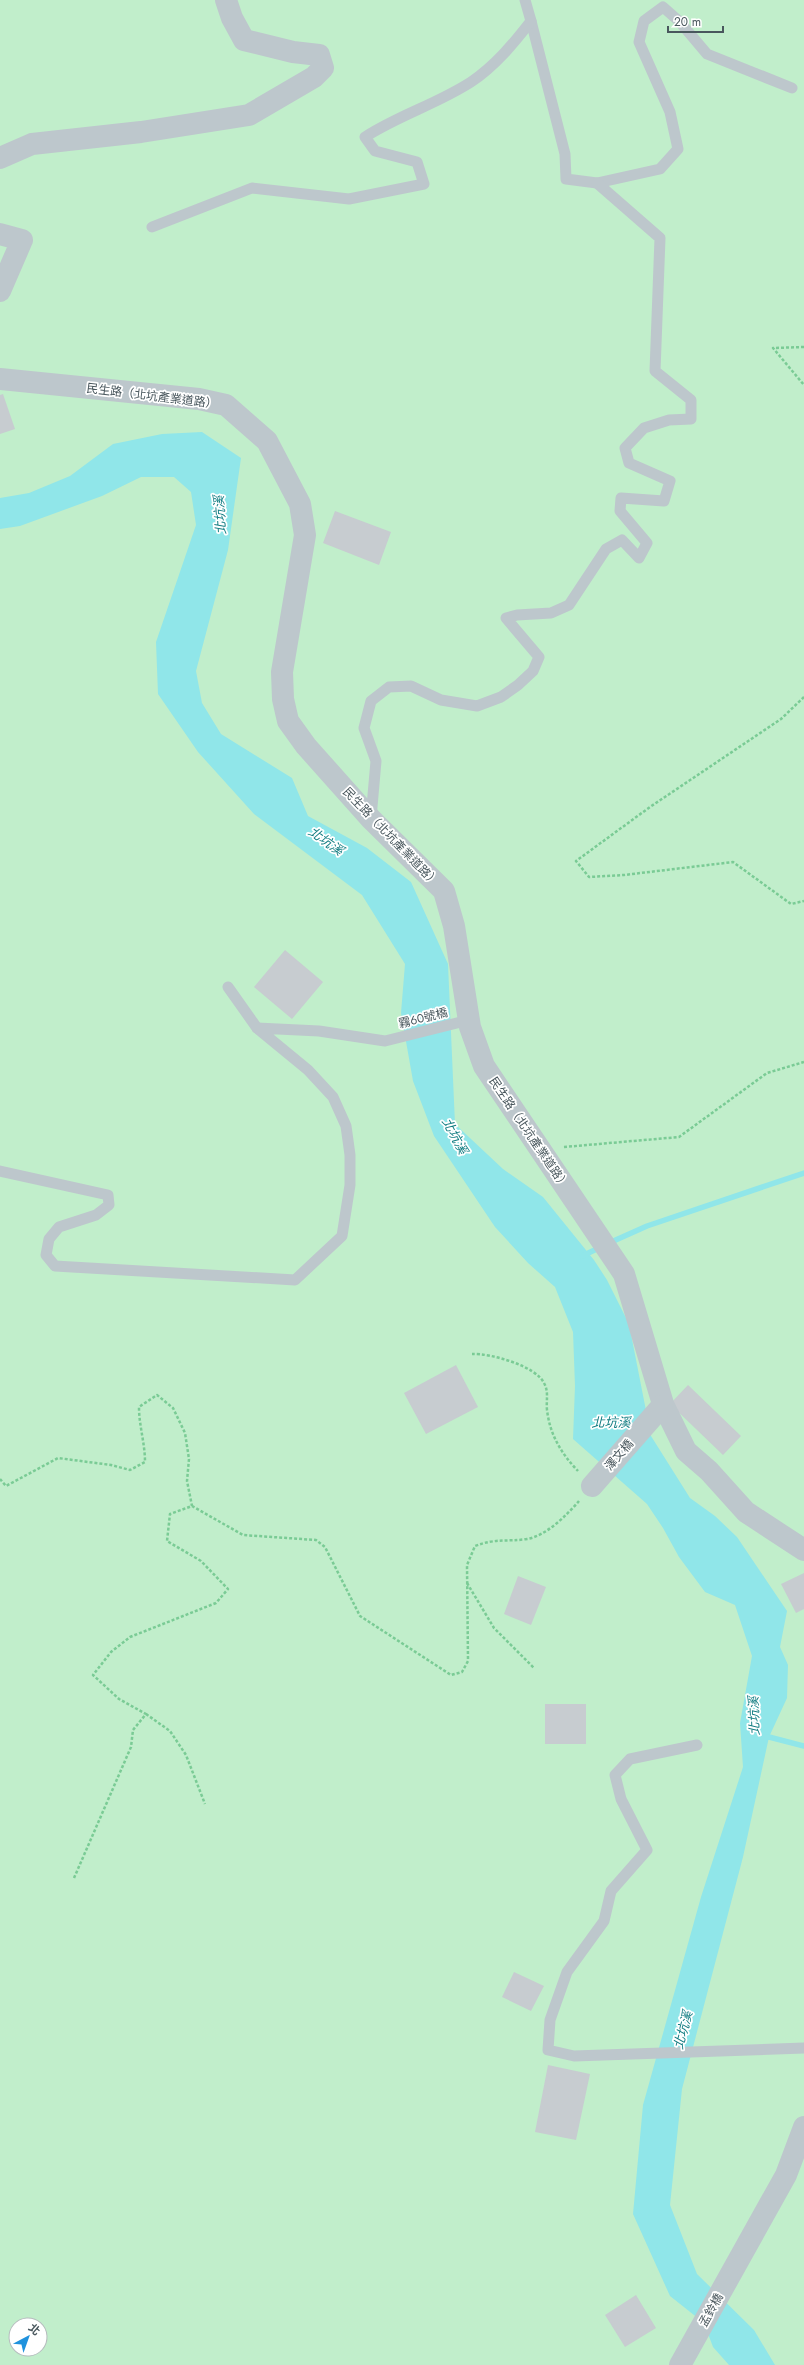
<svg xmlns="http://www.w3.org/2000/svg" width="804" height="2365" font-family="Jost,'Noto Sans TC',sans-serif">
<rect width="100%" height="100%" fill="#f3f0f1"/>
<!-- green -->
<path fill="#c1eecb" fill-rule="evenodd" d="M0,0H804V2365H0ZM16,2325H40V2349H16Z"/>
<!-- water -->
<polygon fill="#90e6e9" points="202,432 241,458 228,550 196,671 202,703 221,734 292,778 308,816 367,848 411,882 448,964 455,1124 503,1169 543,1197 594,1260 607,1280 629,1324 651,1436 690,1498 715,1516 737,1537 787,1611 780,1647 788,1665 787,1698 769,1737 743,1857 682,2089 670,2205 697,2274 754,2330 775,2365 729,2365 713,2347 704,2323 670,2296 633,2214 643,2105 701,1897 743,1767 740,1723 752,1656 735,1605 705,1592 679,1557 663,1528 647,1504 573,1439 575,1386 573,1332 555,1287 528,1263 495,1227 434,1136 413,1081 401,1013 405,964 362,895 254,814 198,752 158,694 156,642 196,525 191,492 174,477 141,477 102,496 20,526 0,529 0,498 29,493 70,476 113,444 162,434"/>
<g fill="none" stroke-linecap="round" stroke-linejoin="round">
<!-- stream -->
<g stroke="#90e6e9" stroke-width="5.5">
<polyline points="609,1243 647,1226 804,1173"/>
<polyline points="582,1256 601,1247"/>
<polyline points="762,1738 769,1737 804,1746"/>
</g>
</g>
<!-- building -->
<g fill="#c7ccd0">
<polygon points="3,394 15,429 0,434 0,395"/>
<polygon points="335,511 391,532 379,565 323,543"/>
<polygon points="285,950 323,982 292,1019 254,987"/>
<polygon points="456,1365 478,1407 426,1434 404,1393"/>
<polygon points="688,1385 741,1436 723,1455 670,1404"/>
<polygon points="804,1573 804,1609 796,1613 781,1584"/>
<polygon points="518,1576 546,1587 531,1625 504,1614"/>
<rect x="545" y="1704" width="41" height="40"/>
<polygon points="514,1972 544,1986 531,2011 502,1997"/>
<polygon points="548,2065 590,2074 576,2140 535,2132"/>
<polygon points="636,2295 656,2328 625,2347 605,2315"/>
</g>
<g fill="none" stroke-linecap="round" stroke-linejoin="round">
<!-- path -->
<g stroke="#7acb95" stroke-width="2.5" stroke-dasharray="3 2" stroke-linecap="butt">
<polyline points="804,347 773,348 804,385"/>
<polyline points="804,697 781,719 650,807 576,861 589,877 624,875 733,862 791,904 804,901"/>
<polyline points="564,1147 679,1137 767,1073 804,1062"/>
<path d="M472,1354C490,1353 536,1366 544,1383C549,1392 546,1400 547,1410C550,1435 561,1453 578,1471"/>
<path d="M0,1479L6,1486L58,1458L111,1465L130,1470L145,1462C145,1443 139,1426 139,1407L157,1395L173,1408L185,1433L189,1459L187,1481L192,1506"/>
<polyline points="467,1583 494,1628 534,1668"/>
<polyline points="146,1714 170,1731 186,1755 205,1804"/>
<path d="M74,1878L131,1747L133,1730L146,1714L119,1699L93,1675L111,1652L130,1637L216,1603L228,1589L201,1561L167,1541L170,1514L192,1506L243,1535L316,1540L325,1547L360,1616L451,1675L462,1672L468,1661L467,1565L475,1546C496,1538 507,1542 527,1539C546,1536 567,1515 579,1501"/>
</g>
<!-- lane -->
<g stroke="#bdc7cc" stroke-width="11">
<polyline points="531,21 565,154 566,179 597,183 660,169 678,149 670,112 639,42 644,21 663,7 680,22 707,54 792,88"/>
<path d="M152,227L252,188L349,199L424,184L417,162L375,151L365,137C399,115 437,104 471,82C495,66 514,43 531,21L525,0"/>
<polyline points="371,818 376,761 364,728 371,701 389,687 411,686 441,700 477,706 501,697 518,685 533,671 539,657 506,618 517,615 551,613 569,605 606,549 622,540 639,558 647,543 620,511 621,498 664,501 670,481 629,463 625,448 644,428 669,420 691,419 691,400 655,371 660,238 597,183"/>
<polyline points="228,987 257,1028"/>
<polyline points="0,1171 108,1195 109,1205 96,1215 59,1227 49,1239 46,1255 55,1266 295,1280 342,1236 350,1185 350,1155 346,1126 333,1097 308,1070 257,1028 319,1031 385,1041 469,1020"/>
<polyline points="697,1745 630,1759 615,1775 621,1799 647,1850 611,1891 604,1921 567,1972 550,2020 548,2050 574,2056 804,2048"/>
</g>
<!-- street -->
<g stroke="#bdc7cc" stroke-width="22">
<polyline points="0,158 32,144 141,132 249,115 314,77 323,68 319,55 293,52 244,40 232,18 226,0"/>
<polyline points="0,234 22,240 0,291"/>
<polyline points="0,379 199,399 226,405 267,441 300,504 305,535 282,672 283,699 288,721 306,746 371,819 444,891 454,926 470,1027 484,1066 624,1274 663,1404 686,1451 709,1471 746,1512 804,1550"/>
<polyline points="592,1486 662,1406"/>
<polyline points="680,2365 786,2175 804,2127"/>
</g>
</g>
<g text-anchor="middle" dominant-baseline="central" stroke-width="3.5" stroke-linejoin="round" paint-order="stroke">
<!-- street labels -->
<g font-size="12" fill="#49575d" stroke="#fff">
<text transform="translate(152 396) rotate(7)">民生路（北坑產業道路）</text>
<text transform="translate(391 837) rotate(46)">民生路（北坑產業道路）</text>
<text transform="translate(423 1018) rotate(-14)">霧60號橋</text>
<text transform="translate(529 1133) rotate(56)">民生路（北坑產業道路）</text>
<text transform="translate(619 1455) rotate(-49)">澤文橋</text>
<text transform="translate(711 2310) rotate(-61)">孟鈴橋</text>
</g>
<!-- water labels -->
<g font-size="13" font-style="italic" fill="#127d82" stroke="#fff">
<text transform="translate(220 515) rotate(-94)">北坑溪</text>
<text transform="translate(326 841) rotate(35)">北坑溪</text>
<text transform="translate(455 1136) rotate(62)">北坑溪</text>
<text x="611" y="1422">北坑溪</text>
<text transform="translate(754 1716) rotate(-92)">北坑溪</text>
<text transform="translate(683 2030) rotate(-75)">北坑溪</text>
</g>
</g>
<!-- north arrow -->
<g transform="translate(28 2337) rotate(41)"><circle r="19" fill="#ffffff" stroke="#b6bcbe"/>
<path d="M0-3L7 15L0 10L-7 15Z" fill="#2092dd"/>
<text y="-6" font-size="11" font-weight="bold" text-anchor="middle" fill="#49575d">北</text>
</g>
<!-- scale -->
<path d="M668 26v6h55v-6" fill="none" stroke="#49575d" stroke-width="2"/>
<text x="674" y="26" font-size="12" fill="#49575d" stroke="#ffffff" stroke-width="3" paint-order="stroke">20 m</text>
</svg>
